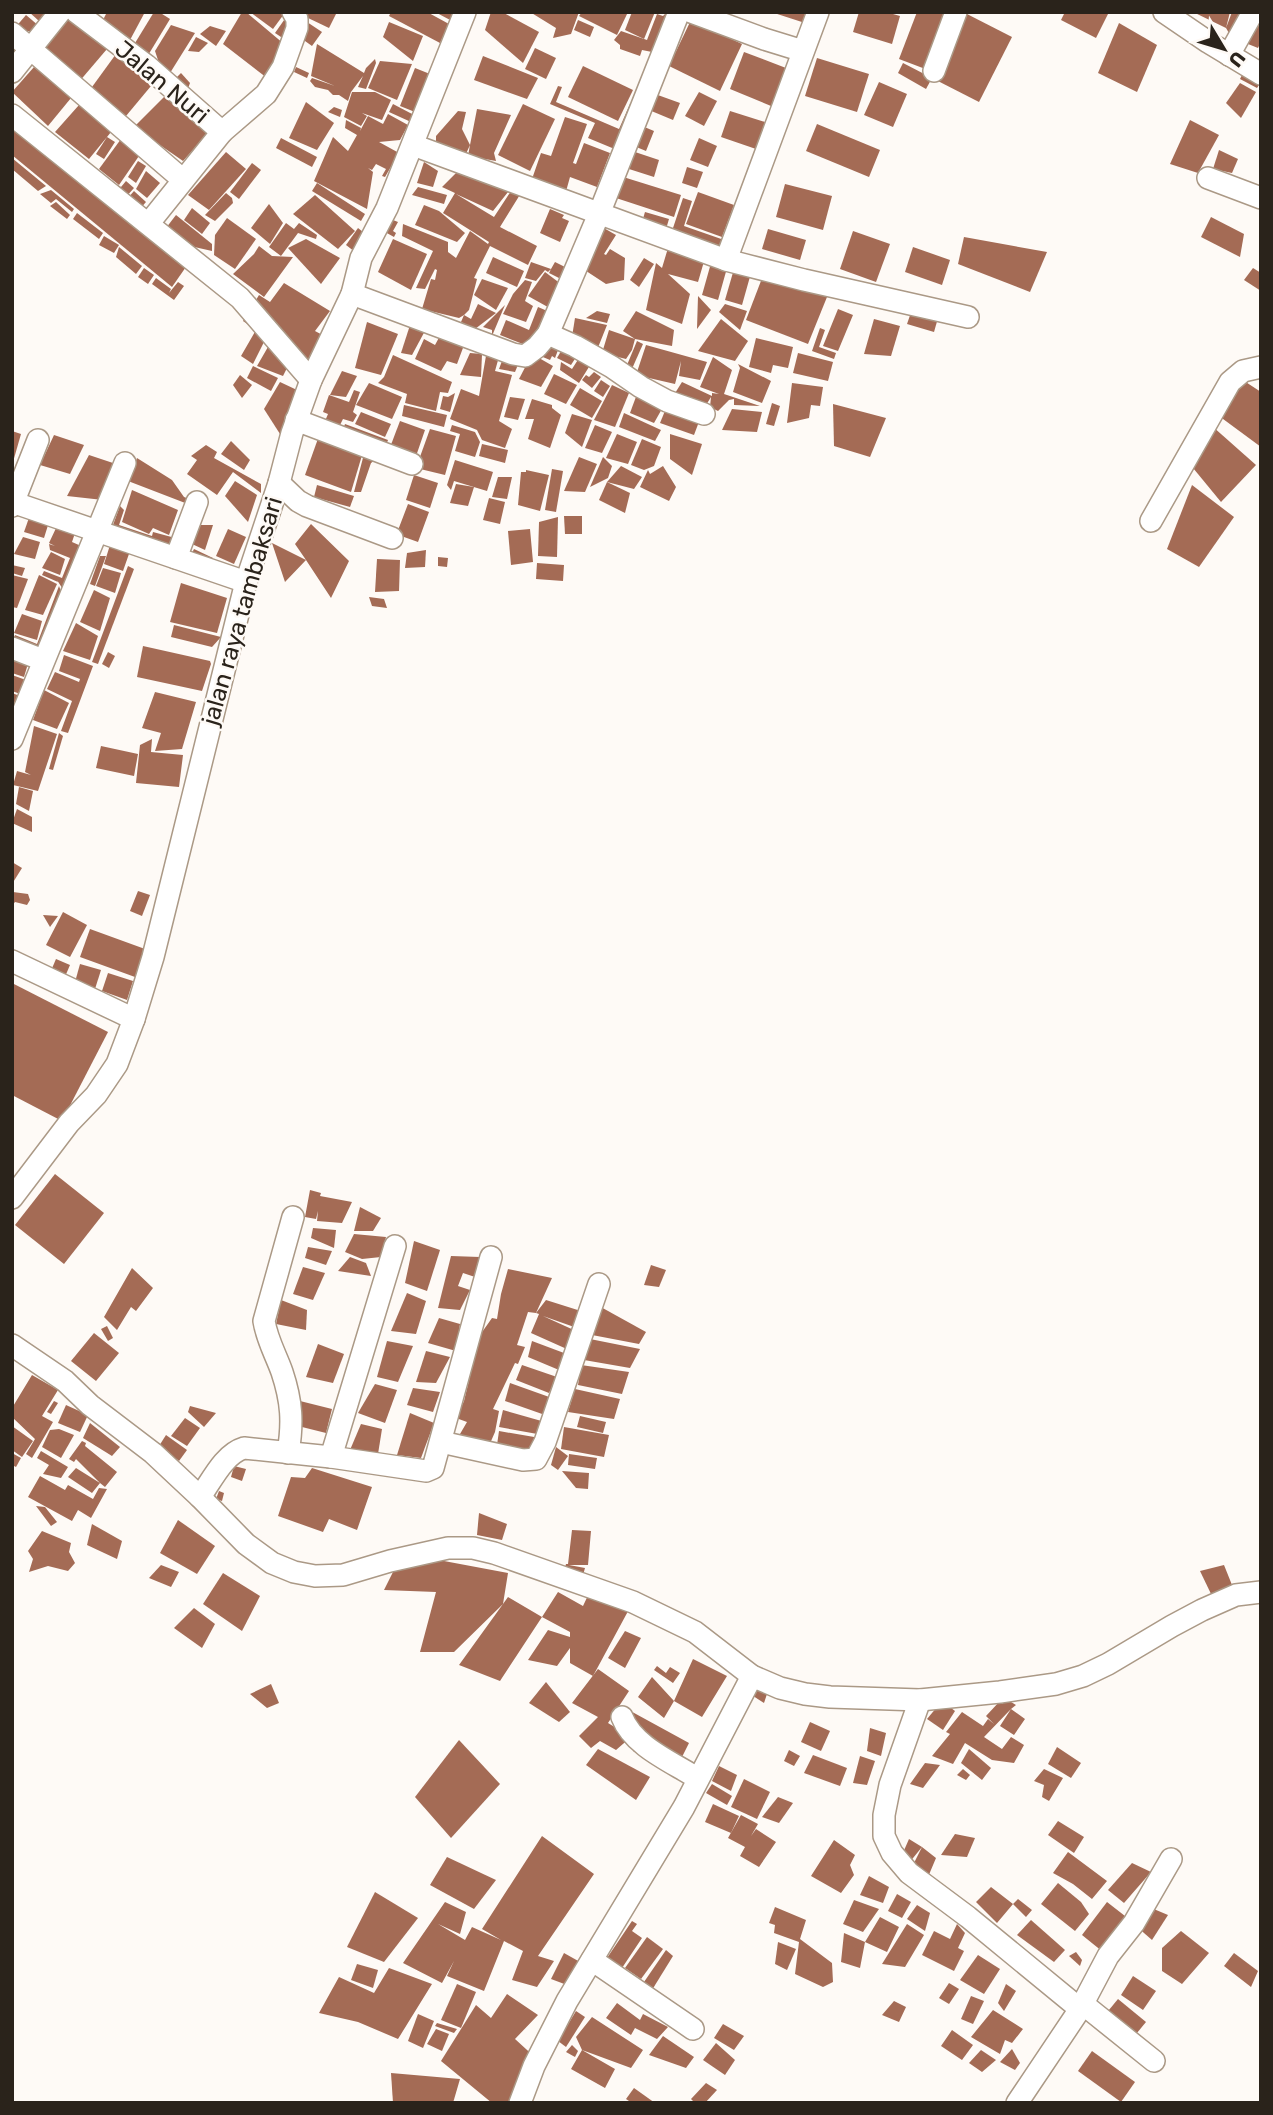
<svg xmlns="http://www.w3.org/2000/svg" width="1273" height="2115" font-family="Rubik,sans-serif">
<rect width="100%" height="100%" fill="#fefaf6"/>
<!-- building -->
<g fill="#a46b55">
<polygon points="29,12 54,12 45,22 39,21"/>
<polygon points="107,12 145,12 130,40 101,24"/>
<polygon points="154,12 159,12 170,19 147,57 132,48"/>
<polygon points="242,12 246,12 284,44 267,78 223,44"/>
<polygon points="250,12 275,12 284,14 273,29"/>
<polygon points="309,12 337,12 329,28 306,17"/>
<polygon points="391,12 427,12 449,24 440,43 389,16"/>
<polygon points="435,12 456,12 452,21"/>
<polygon points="491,12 502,12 539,32 523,63 485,30"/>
<polygon points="530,12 579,12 571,34 553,38 556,28"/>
<polygon points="582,12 628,12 617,35 579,16"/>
<polygon points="632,12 655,12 644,39 625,30"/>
<polygon points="667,12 676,12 656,60 652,52 642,50 640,56 620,49 620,45 614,40 621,31 647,40 657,14 663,16"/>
<polygon points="771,12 809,12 805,23"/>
<polygon points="859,12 886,12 900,16 892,44 853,32"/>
<polygon points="917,12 951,12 928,70 899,59"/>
<polygon points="1065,12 1109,12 1096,38 1061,20"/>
<polygon points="1193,12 1230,12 1226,28 1232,12 1246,12 1233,40 1226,28"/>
<polygon points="289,13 287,41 275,33"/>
<polygon points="965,13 1012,37 979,102 932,78"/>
<polygon points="26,15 39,26 34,32 14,29"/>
<polygon points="67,16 107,49 78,83 41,51"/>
<polygon points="1261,18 1261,42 1258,48 1243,42"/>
<polygon points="578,20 594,27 590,37 574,30"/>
<polygon points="691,20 742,44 720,91 669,66"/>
<polygon points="307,22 322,32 312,46 298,36"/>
<polygon points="389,22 423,36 413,61 383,37"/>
<polygon points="1119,23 1157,45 1137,92 1098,73"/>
<polygon points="171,25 195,33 165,81 155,51"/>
<polygon points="210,26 226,31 216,46 200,34"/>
<polygon points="196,37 208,43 199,52 188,51"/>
<polygon points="317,44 364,73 366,68 375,59 376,63 366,89 358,87 363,76 351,92 348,101 339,95 333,95 328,90 315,87 310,81 312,78 335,86 311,76"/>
<polygon points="535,48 556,58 546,79 525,69"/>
<polygon points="744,52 786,68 771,106 730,89"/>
<polygon points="116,54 151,86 126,116 92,87"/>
<polygon points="483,56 538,78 527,99 474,80"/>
<polygon points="817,58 869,74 857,112 805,96"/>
<polygon points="380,61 412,64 397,100 368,88"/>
<polygon points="903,63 932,78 926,89 898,73"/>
<polygon points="583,66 633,90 618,121 568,97"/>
<polygon points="34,67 71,98 48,126 12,92"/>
<polygon points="296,67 309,73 307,78 294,72"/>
<polygon points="415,68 430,74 415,112 400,106"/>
<polygon points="1245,69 1261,82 1257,88 1240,79"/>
<polygon points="181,73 190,83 186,94 173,81"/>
<polygon points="879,82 907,94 893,127 864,115"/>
<polygon points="1240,83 1256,92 1241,118 1226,103"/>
<polygon points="558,86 562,87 556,102 619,129 630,104 639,98 617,150 588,138 595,123 550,104"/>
<polygon points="352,92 375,92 391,100 382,120 362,113 367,116 361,126 344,117"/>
<polygon points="699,92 717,101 704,126 685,116"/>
<polygon points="655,94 680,103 673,120 649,110"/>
<polygon points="166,95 209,132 183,161 134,127"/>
<polygon points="306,102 334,123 317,150 289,138"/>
<polygon points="393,104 414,115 411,122 389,112"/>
<polygon points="523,104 555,119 530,171 498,155"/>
<polygon points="79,105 111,132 107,137 115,142 104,159 96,154 107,137 89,159 55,132"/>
<polygon points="334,107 342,110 340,117 328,112"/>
<polygon points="477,109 511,115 494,153 496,161 468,156 470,145 464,158 436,142 436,136 458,111 466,112 462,129 470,145"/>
<polygon points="730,111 765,122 756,149 721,137"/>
<polygon points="388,114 408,125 400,140 379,142 399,153 385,177 382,176 386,169 376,164 372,170 368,168 373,172 367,209 314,181 333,137 348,151 357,135 345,128 346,120 361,128 360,131 368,116 383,124"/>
<polygon points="565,117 587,124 573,163 576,164 584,143 610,153 597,187 570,177 565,195 532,179 541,153 551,156"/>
<polygon points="12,118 188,264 172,287 12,155"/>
<polygon points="1190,120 1219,135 1198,173 1170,164"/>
<polygon points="817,124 880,150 869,177 806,151"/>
<polygon points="642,126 654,131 646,151 634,146"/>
<polygon points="281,138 317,157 312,167 276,148"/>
<polygon points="699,138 717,146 708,167 690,160"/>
<polygon points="121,139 141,153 119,185 99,169"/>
<polygon points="1219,150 1238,159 1232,173 1213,169"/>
<polygon points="226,152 246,169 209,210 188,195"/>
<polygon points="635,152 659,160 654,177 629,169"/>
<polygon points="12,158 46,186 38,191 12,169"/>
<polygon points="138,161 146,166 136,183 128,177"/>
<polygon points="424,162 438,171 433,187 417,183"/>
<polygon points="252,163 261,170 239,199 230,192"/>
<polygon points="687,167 703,172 697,188 682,183"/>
<polygon points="146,171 160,183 147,198 136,189"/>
<polygon points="457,172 508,192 493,211 456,194 494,217 513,188 521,193 500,227 537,246 528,265 490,246 474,278 477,279 469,310 464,315 471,319 478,304 496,313 475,329 461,322 464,315 459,318 422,309 431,279 435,280 437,270 435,269 425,289 416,288 433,251 402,236 403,224 448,242 448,252 456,258 470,231 488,244 489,242 443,213 455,193 442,187"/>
<polygon points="620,176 681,195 674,217 613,197"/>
<polygon points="126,181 134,188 125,198 110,187 113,182 121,187"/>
<polygon points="317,183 365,214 361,221 312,191"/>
<polygon points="785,184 832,196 823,230 776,217"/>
<polygon points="418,187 447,195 444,204 412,195"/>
<polygon points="51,190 74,209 72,212 56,199 51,203 40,194"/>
<polygon points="134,191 146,202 139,210 127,199"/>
<polygon points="698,192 734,205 722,237 686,224"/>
<polygon points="226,193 232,198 233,203 215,221 205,215"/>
<polygon points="315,195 355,231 338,249 293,214"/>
<polygon points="683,198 692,201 684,226 727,241 723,252 671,234"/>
<polygon points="56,202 70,215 67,219 50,206"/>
<polygon points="269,204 283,223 270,244 251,228"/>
<polygon points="424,205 439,211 465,233 457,242 415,225"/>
<polygon points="192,208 210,223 202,234 184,220"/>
<polygon points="550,209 564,215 562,218 569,221 560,242 540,233"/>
<polygon points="645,212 669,219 666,229 642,222"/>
<polygon points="77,213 103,233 99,239 73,219"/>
<polygon points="176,215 212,244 212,251 190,246 166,228"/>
<polygon points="1211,217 1244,234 1240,257 1201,237"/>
<polygon points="227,218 256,239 235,269 214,255 215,235"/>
<polygon points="393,220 398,222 393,231 396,233 394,237 385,232"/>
<polygon points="286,223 294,229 299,223 317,235 316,239 298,233 281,256 269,247"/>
<polygon points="602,227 616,235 604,254 606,255 610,249 625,258 624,280 606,284 577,265"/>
<polygon points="358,228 363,232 359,255 346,245"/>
<polygon points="768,229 806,240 800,260 762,249"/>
<polygon points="853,231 890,244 876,282 840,269"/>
<polygon points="104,236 119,245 114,253 99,245"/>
<polygon points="964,237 1047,252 1030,292 958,264"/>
<polygon points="306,239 340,258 321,284 288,248"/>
<polygon points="393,239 427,254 411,290 378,272"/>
<polygon points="259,246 272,256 293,257 264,297 233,274 254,254"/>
<polygon points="119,247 142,266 136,274 116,257"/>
<polygon points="913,247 950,260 942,285 905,272"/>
<polygon points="668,248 705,258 698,282 668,274 690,294 682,324 646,310 656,263 662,268"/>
<polygon points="493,257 524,271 517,287 486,273"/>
<polygon points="644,258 654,264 639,287 630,280"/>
<polygon points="531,262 551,269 555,262 571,270 565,281 549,273 551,269 548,272 545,270 536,281 525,278"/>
<polygon points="711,263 727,268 718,300 702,295"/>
<polygon points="144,268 154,275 148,284 138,277"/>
<polygon points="1253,268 1261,273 1261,291 1244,280"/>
<polygon points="734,269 751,273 742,305 725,300"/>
<polygon points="545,272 565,287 555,311 528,296"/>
<polygon points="764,273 827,297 808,344 746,320"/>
<polygon points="156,278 171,289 169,293 178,282 184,286 174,300 152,284"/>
<polygon points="482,279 508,288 496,310 474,295"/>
<polygon points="525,280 532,282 525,301 533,306 526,322 503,314 513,294"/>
<polygon points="284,283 330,311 315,331 328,338 309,367 294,354 283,376 257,366 272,340 267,336 253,364 241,356 256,330 243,321 259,295 270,302"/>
<polygon points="917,295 942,304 934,332 907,324"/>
<polygon points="698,296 711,310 697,329"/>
<polygon points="725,304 747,311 740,330 719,312"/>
<polygon points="505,305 492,336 492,330 483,327"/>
<polygon points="538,307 552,313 528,346 500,335 506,320 529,330"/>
<polygon points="838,309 853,315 838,351 823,346"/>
<polygon points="597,311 610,314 607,323 586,318"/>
<polygon points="636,311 674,330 672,346 635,339 632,350 626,359 602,353 609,330 635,339 623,331"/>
<polygon points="575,318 607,325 597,350 571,343"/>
<polygon points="721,319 748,341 735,361 698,351"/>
<polygon points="874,319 900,326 891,356 864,354"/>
<polygon points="448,321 470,329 457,364 447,361 441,371 415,359 424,339 435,345"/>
<polygon points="367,322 398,334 381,375 355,368"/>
<polygon points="411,322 426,329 412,355 401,353"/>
<polygon points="820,328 825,330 819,347 836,353 834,359 812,351"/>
<polygon points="545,338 560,345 555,358 552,356 550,360 538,355"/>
<polygon points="756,338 793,347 788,368 773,365 771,373 749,367"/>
<polygon points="637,341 643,344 631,371 627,365"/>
<polygon points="509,342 524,350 515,372 499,369"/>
<polygon points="646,345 707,362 700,380 679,376 681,361 675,384 636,375"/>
<polygon points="502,346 495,371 512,375 499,421 512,429 505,448 482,440 477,430 450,419 461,389 479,396 487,350"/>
<polygon points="564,346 578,354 571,365 557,358"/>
<polygon points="470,353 482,354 481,377 460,375"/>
<polygon points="798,353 833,362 828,381 793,373"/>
<polygon points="532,354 553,366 541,387 519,379"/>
<polygon points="393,355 452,382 448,393 440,392 436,411 405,403 407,394 378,383 384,377"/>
<polygon points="581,355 592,362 579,383 560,370 561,362 572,369"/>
<polygon points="713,357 732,370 724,394 760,406 734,405 734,399 729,400 718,411 710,407 711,397 700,415 672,398 682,382 712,396 712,393 719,394 700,387"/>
<polygon points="738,364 771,381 762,403 733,392 740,368"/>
<polygon points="253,366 278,378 271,391 247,378"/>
<polygon points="342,371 357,376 346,397 330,395"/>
<polygon points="594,372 601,377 592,388 582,380 586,375 589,377"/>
<polygon points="554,374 577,385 566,404 544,394"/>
<polygon points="240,375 252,385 242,398 233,385"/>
<polygon points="1235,375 1261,392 1261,447 1219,416"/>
<polygon points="601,380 610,386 603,397 594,391"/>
<polygon points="280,382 297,390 280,434 264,409"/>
<polygon points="369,383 402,397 392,419 356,405"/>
<polygon points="792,383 823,387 820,406 811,405 809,418 787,423"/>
<polygon points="612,385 629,393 615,427 594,420"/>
<polygon points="580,388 602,401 592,418 570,405"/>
<polygon points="354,390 360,392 353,412 357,415 353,422 343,419 339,427 325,421 328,414 323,412 329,395 349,402"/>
<polygon points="455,393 450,412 440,409 443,396 448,397"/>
<polygon points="637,394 663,407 654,423 630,413"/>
<polygon points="510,397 525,399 518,420 504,417"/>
<polygon points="532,399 552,405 552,408 561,415 550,448 528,439 534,419 525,419"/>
<polygon points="772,403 780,406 774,426 766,424"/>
<polygon points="833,404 886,418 870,457 834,446"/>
<polygon points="404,405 447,415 444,427 402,416"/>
<polygon points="667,406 700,419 694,435 660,423"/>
<polygon points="732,409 762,412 757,432 722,430"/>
<polygon points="361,412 391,424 385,437 355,424"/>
<polygon points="624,413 661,430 655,441 619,427"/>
<polygon points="572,414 592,420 582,447 565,433"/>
<polygon points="400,421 425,430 415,459 389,450"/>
<polygon points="345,424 388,440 384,450 341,434"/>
<polygon points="452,425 475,432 480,442 475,457 455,451 460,434 450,431"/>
<polygon points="595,425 612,432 602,453 585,448"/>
<polygon points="1212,426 1256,465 1221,502 1184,457"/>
<polygon points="430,429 456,436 445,475 416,468"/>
<polygon points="12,431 21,434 13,462 12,462"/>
<polygon points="320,433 363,452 351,492 305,475"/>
<polygon points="617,434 637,442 628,464 606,458"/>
<polygon points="670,434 702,444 692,475 670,459"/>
<polygon points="54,435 84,445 70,474 40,465"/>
<polygon points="642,439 661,447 654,466 644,470 631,465"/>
<polygon points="231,441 250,460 244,470 221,454"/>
<polygon points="482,444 508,450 505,463 479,456"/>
<polygon points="206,445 217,452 214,458 261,484 261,493 233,472 217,495 187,474 197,460 191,456"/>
<polygon points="364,454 378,458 371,463 361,492 354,492"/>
<polygon points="89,455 116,464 103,500 67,496"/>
<polygon points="579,457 597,464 585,492 564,491"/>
<polygon points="603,457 612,466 608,478 590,487"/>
<polygon points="137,458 172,480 184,497 197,502 193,506 128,481"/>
<polygon points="455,460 493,472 487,491 454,481 451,490 447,485"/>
<polygon points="621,466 642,477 634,489 607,482"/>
<polygon points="663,466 676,487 669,501 640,487 648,470 650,474"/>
<polygon points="552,469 563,471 556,512 545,510"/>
<polygon points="526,470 549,475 540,511 518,505 521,472 526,472"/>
<polygon points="414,475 438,483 430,508 406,500"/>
<polygon points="498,477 512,477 507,499 492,497"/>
<polygon points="235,481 257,495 248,522 225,496"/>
<polygon points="607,482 630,493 625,513 599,500"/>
<polygon points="456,484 474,487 468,506 450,503"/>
<polygon points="317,485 354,496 350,507 314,497"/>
<polygon points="1192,485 1234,517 1199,567 1167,549"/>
<polygon points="132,490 178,510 169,535 153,528 149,534 122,522"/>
<polygon points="489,498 505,502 500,524 483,520"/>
<polygon points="408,504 429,512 418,542 404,537 401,546 392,546"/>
<polygon points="120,506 124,510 119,525 152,536 153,532 179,539 176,552 110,533"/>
<polygon points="30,515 49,522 44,538 24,532"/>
<polygon points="564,516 582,516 582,534 565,534"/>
<polygon points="558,517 557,557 538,556 539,522"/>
<polygon points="311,524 349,561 331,598 306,560 285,582 272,543 306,560 295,544"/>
<polygon points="200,525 213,525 205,550 192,544"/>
<polygon points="57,526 75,533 72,542 88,549 64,591 57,580 58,582 42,575 44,571 62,578 70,558 50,550 49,544 55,546 49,543"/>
<polygon points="228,529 246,537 234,564 216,556"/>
<polygon points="530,529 533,562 511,565 508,531"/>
<polygon points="23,537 40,542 35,559 14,554"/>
<polygon points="111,542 130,551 123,571 104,564"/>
<polygon points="194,549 213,558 209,565 190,557"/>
<polygon points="426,550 425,567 405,568 407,553"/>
<polygon points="51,552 65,559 60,575 42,568"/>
<polygon points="100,556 106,556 95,586 90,584"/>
<polygon points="438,557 448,558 447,567 438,566"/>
<polygon points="377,559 400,560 399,591 375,592"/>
<polygon points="537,563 564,565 563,581 536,579"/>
<polygon points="12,565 25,568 22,576 12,573"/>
<polygon points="128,566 134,569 98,664 92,662"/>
<polygon points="103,568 121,573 115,593 96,586"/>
<polygon points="12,575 28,579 17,608 12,607"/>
<polygon points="39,575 57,584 43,615 25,610"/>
<polygon points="181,583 227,598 217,633 170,622"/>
<polygon points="59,586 62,594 49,657 12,642 15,635 37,644"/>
<polygon points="94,590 110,598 100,631 80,622"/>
<polygon points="369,597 384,599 387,608 372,606"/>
<polygon points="22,614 42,621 37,640 14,633"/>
<polygon points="76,623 98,636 90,660 63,651"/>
<polygon points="174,625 221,637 212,647 171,637"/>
<polygon points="143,646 210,661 211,664 202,691 137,677"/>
<polygon points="12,650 30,657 24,677 12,673"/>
<polygon points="108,652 115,656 109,668 102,664"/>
<polygon points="64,655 93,666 68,733 61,731 72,701 47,689 55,672 79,682 80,679 59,671"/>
<polygon points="12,675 26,680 23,695 12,691"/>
<polygon points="44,690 69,703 57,729 33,720"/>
<polygon points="155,692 196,702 182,749 155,751 161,733 142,728"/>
<polygon points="12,693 20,696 12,715"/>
<polygon points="34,726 57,734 38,791 13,785 17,771 31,775 25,772"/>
<polygon points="59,733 63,736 53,770 49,769"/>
<polygon points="152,739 151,752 183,755 179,787 136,783 140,745"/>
<polygon points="101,746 138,754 134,776 96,768"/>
<polygon points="19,787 33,791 29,811 16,804"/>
<polygon points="17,809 32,817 32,832 12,823"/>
<polygon points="12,862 22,868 12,884"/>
<polygon points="138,891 150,895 142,916 130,911"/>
<polygon points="13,892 28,894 30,900 27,905 15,902 12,906"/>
<polygon points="63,912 87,925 70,957 46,945"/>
<polygon points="43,915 58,916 50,927"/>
<polygon points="90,929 145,949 135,977 80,957"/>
<polygon points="56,959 70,965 64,979 50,973"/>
<polygon points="80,964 101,970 95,989 75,982"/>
<polygon points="108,973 133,981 127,1000 102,991"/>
<polygon points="12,983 108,1032 62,1121 12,1095"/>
<polygon points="55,1174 104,1213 64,1264 15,1225"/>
<polygon points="310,1190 321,1193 320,1196 352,1202 342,1223 317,1221 318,1211 316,1219 305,1217"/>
<polygon points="360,1207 381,1218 373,1231 354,1231"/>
<polygon points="313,1228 336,1230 334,1248 311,1238"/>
<polygon points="354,1234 386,1237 381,1257 362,1259 345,1252"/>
<polygon points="414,1241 440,1250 427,1291 405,1283"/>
<polygon points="308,1247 332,1251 326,1265 305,1258"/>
<polygon points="451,1256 480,1257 475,1277 463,1273 458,1286 470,1290 460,1310 438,1308"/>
<polygon points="350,1257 366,1263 371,1276 338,1271"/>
<polygon points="651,1265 666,1270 659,1287 644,1285"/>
<polygon points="303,1267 325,1273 313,1300 293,1294"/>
<polygon points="132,1268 153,1288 136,1311 131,1307 117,1330 104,1317"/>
<polygon points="508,1269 552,1278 536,1313 528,1312 517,1345 525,1347 518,1364 515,1363 493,1409 499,1411 495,1432 488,1448 460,1434 467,1422 456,1418 464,1401 480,1335 492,1318 497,1319 501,1294"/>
<polygon points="407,1293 426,1301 416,1334 391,1331"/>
<polygon points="281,1300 307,1310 306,1330 276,1324"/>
<polygon points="546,1300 584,1312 577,1328 543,1316 576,1331 569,1350 531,1333 539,1314 536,1313"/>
<polygon points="599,1306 646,1332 639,1344 592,1335"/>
<polygon points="439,1318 460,1324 456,1351 428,1343"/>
<polygon points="107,1326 113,1338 108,1341 101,1329"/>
<polygon points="94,1333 119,1353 96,1381 71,1361"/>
<polygon points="590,1339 640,1349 630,1368 584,1360"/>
<polygon points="387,1341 413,1346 398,1382 377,1377"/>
<polygon points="532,1341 564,1353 559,1370 528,1357"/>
<polygon points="318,1344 344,1354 333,1383 306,1377"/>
<polygon points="426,1351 450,1357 436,1383 416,1382"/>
<polygon points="522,1365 557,1377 549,1393 516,1380"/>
<polygon points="581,1365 629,1372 622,1394 578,1385"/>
<polygon points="32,1375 58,1390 42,1416 53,1422 32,1458 26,1454 35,1439 12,1417 12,1408"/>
<polygon points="510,1383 552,1398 545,1415 505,1401"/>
<polygon points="375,1384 397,1390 385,1423 358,1413"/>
<polygon points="413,1388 440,1392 433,1412 407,1405"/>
<polygon points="575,1389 620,1399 614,1419 568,1412"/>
<polygon points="292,1399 332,1409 326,1433 290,1424"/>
<polygon points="54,1401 58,1403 51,1414 47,1412"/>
<polygon points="66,1405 88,1415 80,1432 58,1423"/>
<polygon points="190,1406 216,1413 204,1427 188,1412"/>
<polygon points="503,1410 545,1422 543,1435 499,1427"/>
<polygon points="410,1413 434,1423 421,1458 397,1455"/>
<polygon points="580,1416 606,1422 603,1433 577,1427"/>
<polygon points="185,1418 200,1428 187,1446 171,1436"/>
<polygon points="90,1423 120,1447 112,1456 83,1438"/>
<polygon points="361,1424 382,1429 378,1454 350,1450"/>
<polygon points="12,1426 33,1441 22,1457 12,1450"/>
<polygon points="564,1427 609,1435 604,1457 561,1449"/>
<polygon points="59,1429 74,1435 61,1458 42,1447 50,1430"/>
<polygon points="499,1431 540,1438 536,1450 497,1445"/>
<polygon points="166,1435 187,1450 179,1461 159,1446"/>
<polygon points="82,1441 86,1443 85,1446 117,1472 105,1487 100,1483 92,1493 68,1477 76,1468 100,1483 76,1459 74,1462 69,1459"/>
<polygon points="556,1447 568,1456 558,1470 551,1465"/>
<polygon points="41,1451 68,1467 61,1478 43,1474 49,1465 37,1458"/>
<polygon points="12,1453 21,1458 16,1467 12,1465"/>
<polygon points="569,1454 597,1458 595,1469 568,1465"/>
<polygon points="234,1466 246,1469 242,1481 231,1477"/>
<polygon points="312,1468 372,1487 357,1530 329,1519 323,1532 278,1516 291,1477 305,1478"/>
<polygon points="562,1471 589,1473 588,1489 576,1488"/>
<polygon points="40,1476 65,1490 68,1485 93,1499 99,1488 107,1489 91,1518 78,1510 72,1521 28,1497"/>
<polygon points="219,1491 224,1493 222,1501 216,1499"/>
<polygon points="36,1506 45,1507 57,1522 51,1526"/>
<polygon points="479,1513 507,1524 502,1540 477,1535"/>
<polygon points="178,1520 215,1546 197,1574 160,1553"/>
<polygon points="92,1524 122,1541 117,1559 87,1545"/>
<polygon points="572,1530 591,1531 588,1565 569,1565 585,1568 583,1575 564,1571 566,1564 568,1564"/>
<polygon points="42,1531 71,1543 69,1552 75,1563 68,1571 48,1566 29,1572 33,1559 28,1551"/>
<polygon points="399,1560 444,1561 508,1573 503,1604 508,1597 542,1617 500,1681 459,1665 503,1604 454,1652 420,1652 436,1592 384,1590"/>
<polygon points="161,1565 179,1572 171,1587 149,1578"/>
<polygon points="1224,1565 1232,1585 1212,1596 1200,1571"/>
<polygon points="223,1573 260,1596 242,1631 203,1604"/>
<polygon points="592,1587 633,1602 593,1676 570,1663 570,1648 557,1666 528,1660 548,1630 570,1637 570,1632 542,1617 558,1592 583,1606"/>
<polygon points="194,1608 215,1624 202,1648 174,1628"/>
<polygon points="625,1631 641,1638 625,1668 608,1658"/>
<polygon points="693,1659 727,1676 702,1717 674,1701 664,1718 638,1697 652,1677 674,1701"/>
<polygon points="657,1666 666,1673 670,1667 680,1673 673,1683 654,1670"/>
<polygon points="598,1669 629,1691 608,1723 631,1737 625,1708 689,1743 673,1775 633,1751 631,1737 616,1750 600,1741 591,1748 579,1736 598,1717 572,1703"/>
<polygon points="546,1682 570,1712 559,1722 529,1703"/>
<polygon points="271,1684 279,1703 267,1708 250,1694"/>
<polygon points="754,1688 768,1691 764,1703 750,1694"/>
<polygon points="1006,1699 1016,1705 1011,1709 1025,1719 1014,1735 1000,1726 1011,1709 984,1737 1002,1749 1011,1737 1024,1745 1014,1763 992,1760 965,1743 953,1764 932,1756 950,1734 946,1732 962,1712 983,1726 988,1719 994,1724 986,1716 1000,1701 1002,1704"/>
<polygon points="942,1701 955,1711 943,1730 927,1719"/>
<polygon points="810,1722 830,1731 821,1751 801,1742"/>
<polygon points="870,1728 886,1733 881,1756 867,1751"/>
<polygon points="459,1740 500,1784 451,1838 415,1797"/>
<polygon points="1057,1747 1081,1763 1071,1778 1048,1764"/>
<polygon points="598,1749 650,1777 636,1800 586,1765"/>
<polygon points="969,1749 991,1768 982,1780 961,1763"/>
<polygon points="789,1750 800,1756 794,1766 784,1761"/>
<polygon points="813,1755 847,1768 840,1786 804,1773"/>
<polygon points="860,1756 875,1761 867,1785 853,1783"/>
<polygon points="925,1763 940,1765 923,1788 910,1784"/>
<polygon points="719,1766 737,1775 731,1791 712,1781"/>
<polygon points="963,1769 970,1775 966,1780 957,1775"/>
<polygon points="1044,1769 1063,1778 1049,1801 1042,1797 1044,1785 1034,1781"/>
<polygon points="744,1779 770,1792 757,1819 731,1807"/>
<polygon points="712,1784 732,1796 727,1805 706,1793"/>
<polygon points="778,1797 793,1803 779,1823 762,1817"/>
<polygon points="713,1804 739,1816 731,1833 705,1822"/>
<polygon points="741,1815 758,1824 751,1836 756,1829 776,1842 759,1867 740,1856 745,1847 728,1838"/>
<polygon points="1058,1821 1084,1837 1074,1853 1048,1835"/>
<polygon points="955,1834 975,1838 967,1857 941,1855"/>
<polygon points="542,1836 594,1874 538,1956 554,1961 537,1987 512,1980 523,1951 504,1941 484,1991 447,1976 454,1961 442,1983 403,1963 445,1902 466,1912 460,1934 438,1924 465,1940 472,1927 501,1940 482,1929"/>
<polygon points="909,1839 922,1847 936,1858 928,1877 909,1873 922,1847 909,1863 902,1855"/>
<polygon points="834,1840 855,1855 850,1865 854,1875 841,1893 811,1876"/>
<polygon points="1068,1852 1107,1881 1092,1899 1073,1884 1053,1873"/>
<polygon points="447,1857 496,1880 474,1909 430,1885"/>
<polygon points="1132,1863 1151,1872 1124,1903 1108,1890"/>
<polygon points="869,1876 889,1887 883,1903 860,1895"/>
<polygon points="1058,1883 1081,1902 1089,1914 1075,1931 1041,1904"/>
<polygon points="991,1887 1013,1904 1018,1899 1032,1910 1026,1917 1013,1904 997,1923 976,1902"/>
<polygon points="375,1892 418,1918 384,1962 347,1947"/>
<polygon points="897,1894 911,1902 902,1918 888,1911"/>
<polygon points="854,1900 879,1909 863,1932 843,1924"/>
<polygon points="1107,1902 1134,1923 1108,1956 1082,1935"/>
<polygon points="917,1905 930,1913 925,1931 907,1919"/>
<polygon points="775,1907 806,1920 800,1939 832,1963 833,1982 823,1987 795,1974 799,1942 774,1933 775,1925 769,1923"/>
<polygon points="1149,1907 1168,1915 1152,1940 1136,1926"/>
<polygon points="880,1917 899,1927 887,1952 865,1942 860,1968 841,1962 844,1933 865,1942"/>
<polygon points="1031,1920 1065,1950 1054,1962 1017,1935"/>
<polygon points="632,1921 637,1924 632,1931 642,1938 622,1968 607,1958"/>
<polygon points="907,1924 924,1935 905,1967 882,1964"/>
<polygon points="957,1924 965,1933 958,1948 964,1951 954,1971 922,1955 934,1931 950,1939"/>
<polygon points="1181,1931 1209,1953 1182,1984 1162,1971 1162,1948"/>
<polygon points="647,1937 663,1949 641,1979 625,1968"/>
<polygon points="778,1942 796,1949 787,1970 775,1964"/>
<polygon points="666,1950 673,1956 652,1990 644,1982"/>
<polygon points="1076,1952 1082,1960 1080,1966 1069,1956"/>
<polygon points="564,1953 580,1962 567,1985 551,1979"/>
<polygon points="1234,1953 1258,1971 1251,1987 1224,1966"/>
<polygon points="978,1955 1000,1969 984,1994 960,1980"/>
<polygon points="357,1964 378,1970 373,1988 351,1980"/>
<polygon points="389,1968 432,1984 398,2039 358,2022 319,2013 339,1977 374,1993"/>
<polygon points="1133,1976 1156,1991 1143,2010 1121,1995"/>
<polygon points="949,1983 959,1989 949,2004 939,1998"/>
<polygon points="457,1984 476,1992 461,2028 441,2020"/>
<polygon points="1006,1984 1016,1991 1004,2011 998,2003"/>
<polygon points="507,1994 538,2015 515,2039 538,2060 515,2103 492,2103 441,2061 476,2005 491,2018"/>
<polygon points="971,1996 984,2001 973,2024 961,2019"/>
<polygon points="1118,1999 1146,2022 1132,2039 1104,2016"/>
<polygon points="894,2001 906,2007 899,2022 882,2015"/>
<polygon points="617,2003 640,2020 643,2014 668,2027 657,2039 635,2028 631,2035 606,2018"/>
<polygon points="993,2010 1023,2029 1012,2043 1005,2040 1000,2054 971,2037"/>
<polygon points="576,2011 585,2017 566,2047 558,2041"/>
<polygon points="418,2014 434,2021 423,2048 408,2041"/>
<polygon points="592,2017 643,2050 631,2068 582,2050 615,2069 605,2088 571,2069 582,2050 576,2037"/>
<polygon points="437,2023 457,2029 454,2033 435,2026"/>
<polygon points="723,2024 744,2036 734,2050 714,2038"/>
<polygon points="436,2029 449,2034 442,2051 427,2044"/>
<polygon points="952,2030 973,2045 962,2060 941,2046"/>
<polygon points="663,2036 694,2057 686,2068 649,2055"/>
<polygon points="716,2043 735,2060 725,2075 703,2060"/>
<polygon points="572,2045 578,2051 575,2057 566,2052"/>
<polygon points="1012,2049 1020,2063 1015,2070 1000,2062"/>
<polygon points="981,2050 996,2060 982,2072 969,2063"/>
<polygon points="1092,2051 1135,2082 1121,2102 1078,2071"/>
<polygon points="391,2073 460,2079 453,2103 393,2103"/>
<polygon points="706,2083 717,2090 705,2103 695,2103 691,2099"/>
<polygon points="634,2088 655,2103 632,2103 626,2099"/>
</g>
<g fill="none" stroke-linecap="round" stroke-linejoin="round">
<defs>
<g id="minor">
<polyline points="76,12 146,65 222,132 149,223"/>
<polyline points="691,12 764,39 803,51"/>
<polyline points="1164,12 1208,42 1261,74"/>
<polyline points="12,33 182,179"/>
<polyline points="1229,55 1253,12"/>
<polyline points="934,71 956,12"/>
<polyline points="12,72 60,12"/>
<polyline points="12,115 240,298 311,380"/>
<polyline points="222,132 266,94 283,67 297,28 297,19 293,12"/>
<polyline points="413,145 726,260 804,280 968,317"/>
<polyline points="1208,178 1261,198"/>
<polyline points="726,260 818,12"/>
<polyline points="352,294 513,354 525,356 537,347 548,334 575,346 612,367 641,387 667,401 704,414"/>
<polyline points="548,334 599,214 679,12"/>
<polyline points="296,420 412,464"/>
<polyline points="279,483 298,501 307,506 392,538"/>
<polyline points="12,502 246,582"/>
<polyline points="12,506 38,440"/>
<polyline points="1151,521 1230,382 1243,371 1261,367"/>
<polyline points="176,558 197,502"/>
<polyline points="12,648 43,660"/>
<polyline points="12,739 125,463"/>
<polyline points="12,961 134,1019"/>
<polyline points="12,1198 69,1123 96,1095 117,1064 134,1019 153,957 246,582 279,483 292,433 311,380 352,294 361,258 387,208 465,12"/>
<polyline points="12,1345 65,1381 90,1405 153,1453 200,1497 246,1544 272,1563 294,1572 315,1576 343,1575 390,1561 448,1548 473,1548 494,1553 633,1602 695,1632 752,1676 780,1688 805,1694 830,1697 920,1700 1000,1692 1056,1684 1083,1676 1108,1664 1172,1626 1202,1610 1236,1595 1261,1592"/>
<polyline points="441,1442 523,1460 536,1459 545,1442 599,1284"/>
<path d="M288,1453C293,1423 292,1402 282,1372C276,1355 267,1340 264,1321L293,1217"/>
<polyline points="331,1457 426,1471 433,1468 491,1257"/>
<path d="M200,1497C212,1480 224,1454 244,1448L331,1457L395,1246"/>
<polyline points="920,1700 890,1785 884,1815 884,1836 892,1853 909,1873 968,1917 1080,2009"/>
<path d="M622,1717C633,1746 672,1762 697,1778"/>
<polyline points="592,1960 693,2029"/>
<polyline points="1083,2004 1154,2061"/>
<polyline points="520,2103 534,2066 567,2001 684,1807 752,1676"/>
<polyline points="1017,2103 1080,2009 1108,1956 1134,1923 1171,1859"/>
</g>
</defs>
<!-- minor casing -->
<use href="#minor" stroke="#ab9986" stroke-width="24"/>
<!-- minor -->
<use href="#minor" stroke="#fff" stroke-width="21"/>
</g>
<g text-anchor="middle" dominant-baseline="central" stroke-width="5" stroke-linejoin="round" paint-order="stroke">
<!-- street labels -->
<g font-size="24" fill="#2a231b" stroke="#fefaf6">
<text transform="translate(162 82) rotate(40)">Jalan Nuri</text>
<text transform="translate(242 611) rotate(-74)">jalan raya tambaksari</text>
</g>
</g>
<!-- border -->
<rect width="1273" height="2115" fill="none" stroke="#2a231b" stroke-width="28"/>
<!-- north arrow -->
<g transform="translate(1224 49) rotate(128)" stroke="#fefaf6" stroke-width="5" paint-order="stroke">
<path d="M0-5L12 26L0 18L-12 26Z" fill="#2a231b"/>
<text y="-10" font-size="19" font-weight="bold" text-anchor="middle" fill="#2a231b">U</text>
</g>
</svg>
